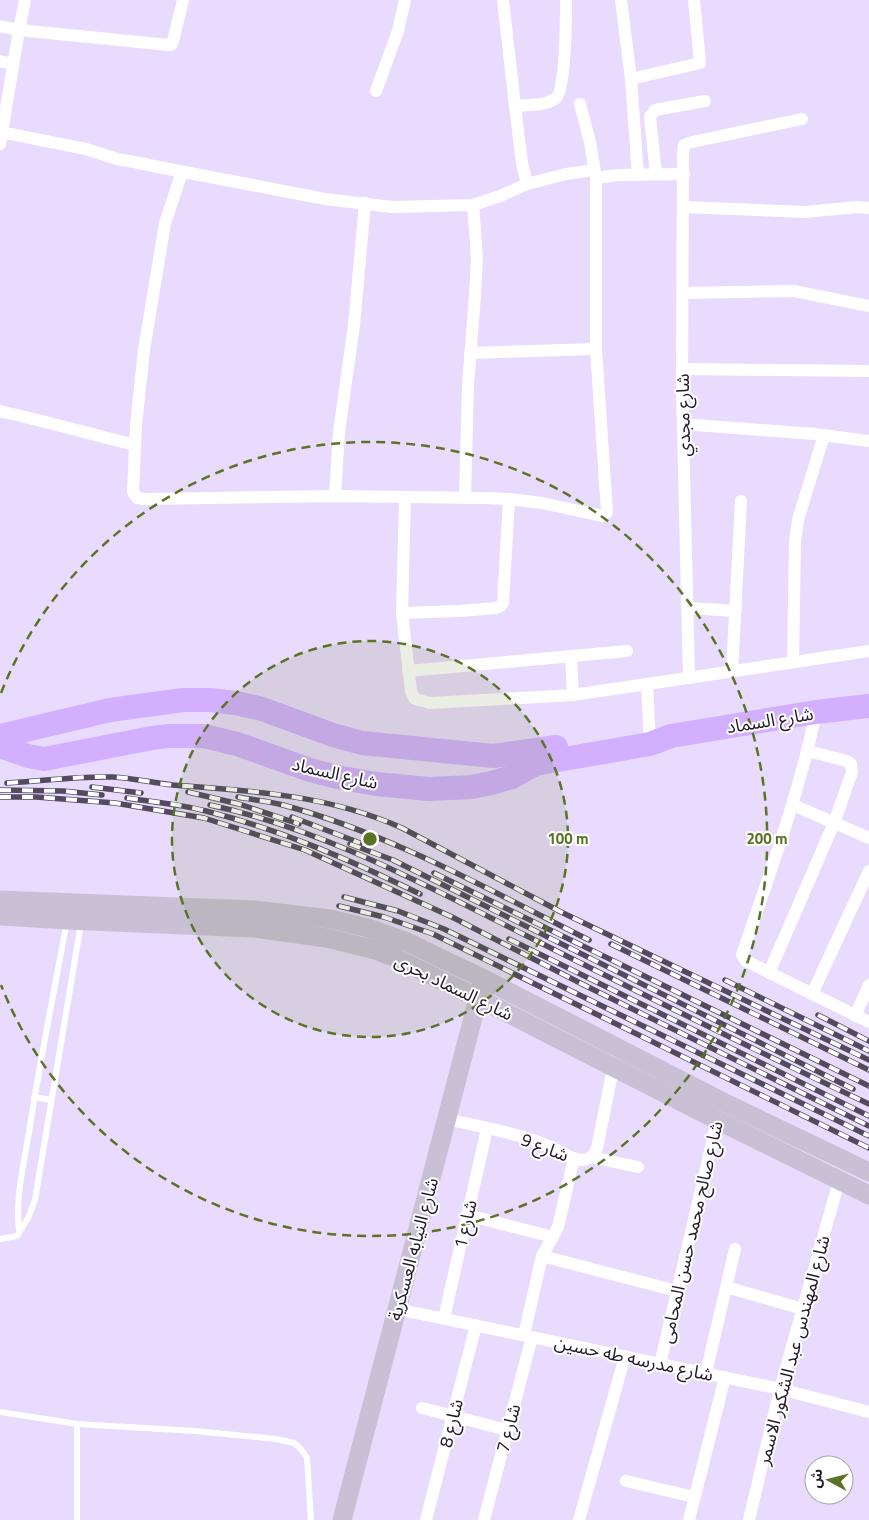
<svg xmlns="http://www.w3.org/2000/svg" width="869" height="1520" font-family="'Titillium Web','Noto Sans Arabic',sans-serif">
<rect width="100%" height="100%" fill="#e9dbfd"/>
<g fill="none" stroke-linecap="round" stroke-linejoin="round">
<!-- lane -->
<g stroke="#fff" stroke-width="6">
<polyline points="34,1097 51,1100"/>
<path d="M19,1230C15,1198 24,1164 29,1132C40,1061 54,991 67,921"/>
<polyline points="0,1239 17,1236 28,1218 35,1200 81,923"/>
<polyline points="0,1412 77,1424 195,1431 276,1439 294,1443 300,1448 307,1458 311,1520"/>
<polyline points="77,1520 77,1424"/>
</g>
<!-- street -->
<g stroke="#fff" stroke-width="12">
<polyline points="621,0 631,79 638,175"/>
<polyline points="0,26 19,30 169,45 172,44 173,41 183,0"/>
<polyline points="0,61 13,64"/>
<polyline points="631,79 700,63 694,0"/>
<polyline points="376,91 398,31 405,0"/>
<path d="M515,106C527,105 546,106 556,98C566,91 566,16 566,0"/>
<polyline points="0,132 86,149 117,159 146,164"/>
<polyline points="0,144 19,30 25,0"/>
<polyline points="182,172 165,223 144,350 136,425 133,492 137,498 144,499 335,496 483,498 509,499 542,503 602,516 607,512 596,349 596,178 590,142 580,104"/>
<polyline points="656,174 650,117 655,110 705,101"/>
<polyline points="596,178 618,175 684,174"/>
<polyline points="527,184 566,174 594,170"/>
<polyline points="325,199 138,163 162,168 325,199 392,207 473,205 500,196 527,184 522,163 515,106 503,0"/>
<polyline points="683,207 805,212 858,207 869,208"/>
<polyline points="683,293 794,291 869,306"/>
<polyline points="470,353 596,349"/>
<polyline points="682,369 869,371"/>
<path d="M0,411C45,421 90,434 135,445"/>
<polyline points="683,424 814,434 869,441"/>
<polyline points="335,496 339,432 354,325 365,203"/>
<polyline points="405,498 402,613 411,691 415,699 430,703 573,695 869,651"/>
<polyline points="465,498 468,385 475,295 477,258 473,205"/>
<polyline points="688,608 736,611"/>
<polyline points="402,613 459,611 496,608 501,606 503,603 509,499"/>
<polyline points="571,656 573,695"/>
<polyline points="793,662 795,541 798,520 824,435"/>
<polyline points="408,671 627,651"/>
<polyline points="732,672 741,501"/>
<polyline points="689,678 682,388 683,153 684,145 692,142 802,119"/>
<polyline points="647,685 650,744"/>
<path d="M816,712C799,795 769,875 742,955L746,961L869,1022"/>
<polyline points="793,805 869,838"/>
<polyline points="769,973 834,823 852,772 851,764 847,761 808,751"/>
<polyline points="812,994 869,871"/>
<polyline points="855,1016 869,985"/>
<path d="M446,1119C481,1127 518,1133 551,1147C561,1151 572,1161 583,1160C591,1159 594,1155 597,1148L615,1059"/>
<polyline points="591,1157 638,1167"/>
<polyline points="467,1215 553,1237"/>
<polyline points="542,1256 677,1291"/>
<polyline points="726,1287 803,1309"/>
<polyline points="397,1309 780,1389 869,1412"/>
<polyline points="444,1318 487,1129"/>
<polyline points="524,1335 542,1256 558,1227 574,1158"/>
<polyline points="660,1364 719,1113"/>
<polyline points="706,1373 735,1249"/>
<polyline points="422,1408 507,1430"/>
<polyline points="626,1481 694,1497"/>
<polyline points="426,1520 476,1325"/>
<polyline points="484,1520 532,1337"/>
<polyline points="579,1520 625,1356"/>
<polyline points="689,1520 725,1377"/>
<polyline points="749,1520 780,1389 839,1181"/>
</g>
<!-- secondary -->
<g stroke="#cac0d6" stroke-width="19">
<polyline points="0,900 254,910 330,919 368,928 407,942 484,979 721,1101 869,1172"/>
<polyline points="0,916 67,920 252,928 327,938 375,950 398,959 478,998 717,1120 869,1195"/>
<polyline points="342,1520 481,987"/>
</g>
<!-- highway -->
<g stroke="#d3b0ff" stroke-width="24">
<polyline points="0,736 110,710 183,700 210,700 236,703 262,709 333,735 362,743 493,756 556,747"/>
<polyline points="0,746 28,756 44,759 152,738 169,736 204,736 237,744 310,770 337,777 376,784 429,789 472,787 491,783 512,777 535,764 650,744 671,736 816,712 869,706"/>
</g>
<defs>
<g id="rail">
<path d="M7,783C43,781 78,776 113,777C133,778 153,783 173,785C253,791 329,795 402,828L561,912L869,1060"/>
<polyline points="92,787 141,793"/>
<polyline points="0,790 63,791 102,795"/>
<polyline points="188,792 239,804 299,824"/>
<polyline points="0,797 36,797 115,803 204,818 305,850 452,917 584,985 869,1126"/>
<path d="M238,797C253,800 269,801 283,805C391,834 489,890 589,940"/>
<path d="M127,798C153,802 180,804 206,811C282,830 350,860 420,894"/>
<path d="M210,805C322,829 425,885 527,936C640,993 754,1050 869,1104"/>
<polyline points="292,817 360,843"/>
<polyline points="350,844 393,860 853,1089"/>
<polyline points="434,873 869,1086"/>
<polyline points="344,897 398,911 444,929 869,1136"/>
<polyline points="339,906 384,917 433,934 869,1148"/>
<polyline points="509,939 869,1116"/>
<polyline points="611,944 869,1070"/>
<polyline points="725,980 869,1051"/>
<polyline points="818,1015 869,1041"/>
</g>
</defs>
<!-- rail casing -->
<use href="#rail" stroke="#534a5e" stroke-width="5.5"/>
<!-- rail -->
<use href="#rail" stroke="#fff" stroke-width="4" stroke-dasharray="11" stroke-linecap="butt"/>
</g>
<!-- distance rings -->
<circle cx="370" cy="839" r="198" fill="#5b7324" fill-opacity=".12"/>
<g fill="none" stroke="#5b7324" stroke-width="2.5" stroke-dasharray="9 6">
<circle cx="370" cy="839" r="198"/>
<path d="M1 693A397 397 0 1 1 1 985"/>
</g>
<g text-anchor="middle" dominant-baseline="central" stroke-width="4" stroke-linejoin="round" paint-order="stroke">
<!-- street labels -->
<g font-size="18" fill="#201928" stroke="#fff">
<text transform="translate(683 415) rotate(-91)">شارع مجدي</text>
<text transform="translate(770 720) rotate(-9)">شارع السماد</text>
<text transform="translate(335 773) rotate(13)">شارع السماد</text>
<text transform="translate(454 987) rotate(26)">شارع السماد بحرى</text>
<text transform="translate(545 1147) rotate(21)">شارع 9</text>
<text transform="translate(465 1224) rotate(-77)">شارع 1</text>
<text transform="translate(691 1232) rotate(-77)">شارع صالح محمد حسن المحامى</text>
<text transform="translate(413 1249) rotate(-75)">شارع النيابه العسكرية</text>
<text transform="translate(793 1350) rotate(-75)">شارع المهندس عبد الشكور الاسمر</text>
<text transform="translate(634 1358) rotate(12)">شارع مدرسه طه حسين</text>
<text transform="translate(451 1423) rotate(-76)">شارع 8</text>
<text transform="translate(508 1428) rotate(-75)">شارع 7</text>
</g>
</g>
<circle cx="370" cy="839" r="8" fill="#5b7324" stroke="#fff" stroke-width="2.5"/>
<g font-size="15" text-anchor="middle" font-weight="bold" fill="#5b7324" stroke="#fff" stroke-width="4" stroke-linejoin="round" paint-order="stroke">
<text x="568" y="844">100 m</text>
<text x="767" y="844">200 m</text>
</g>
<!-- north arrow -->
<g transform="translate(829 1480) rotate(277)"><circle r="24" fill="#ffffff" stroke="#a6a3a9"/>
<path d="M0-4L9 19L0 12L-9 19Z" fill="#5b7324"/>
<text y="-8" font-size="14" font-weight="bold" text-anchor="middle" fill="#201928">ش</text>
</g>
</svg>
